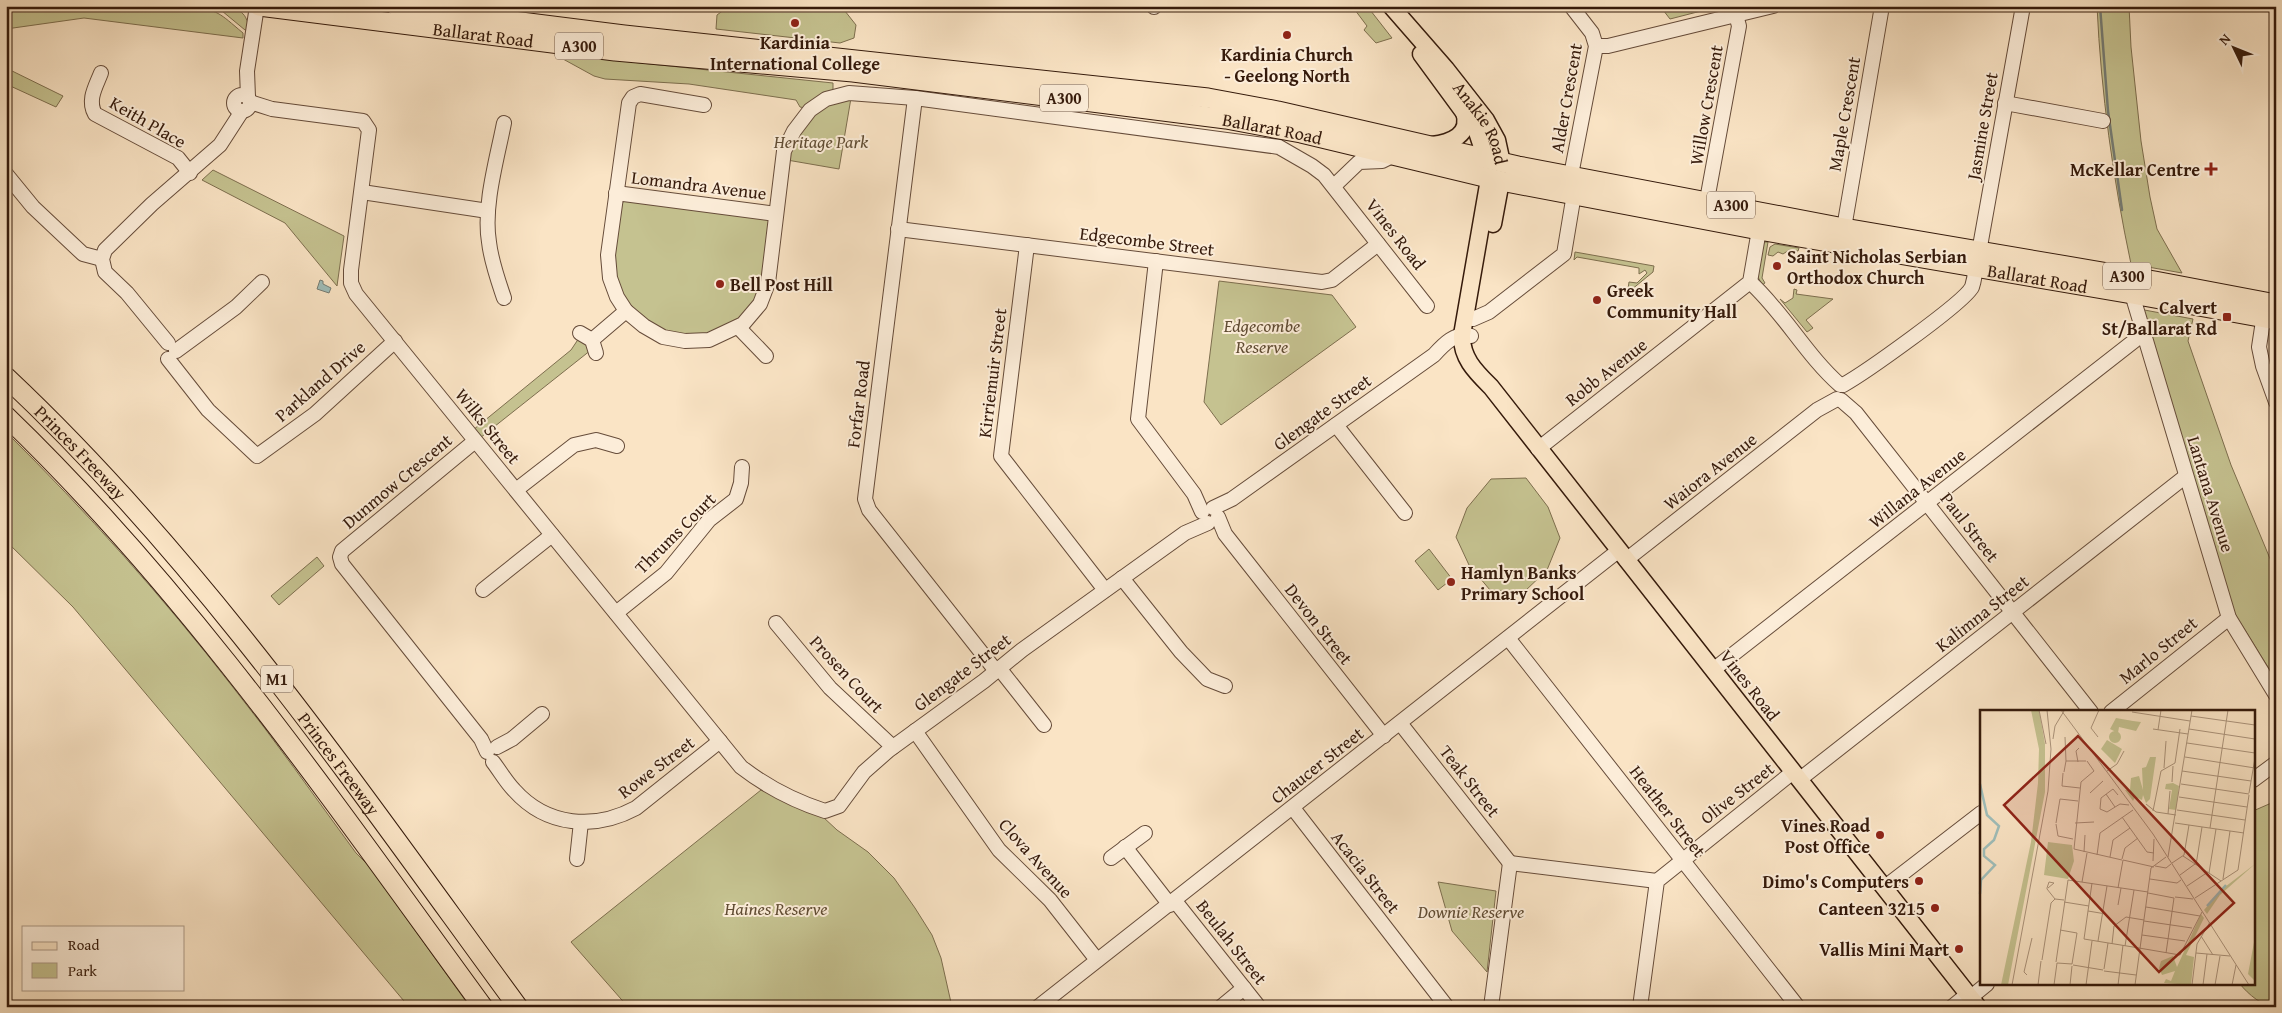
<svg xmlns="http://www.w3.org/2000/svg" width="2282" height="1013" font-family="'Gentium Book Plus',serif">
<rect width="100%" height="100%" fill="#fae4c5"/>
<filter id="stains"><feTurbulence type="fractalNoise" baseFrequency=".004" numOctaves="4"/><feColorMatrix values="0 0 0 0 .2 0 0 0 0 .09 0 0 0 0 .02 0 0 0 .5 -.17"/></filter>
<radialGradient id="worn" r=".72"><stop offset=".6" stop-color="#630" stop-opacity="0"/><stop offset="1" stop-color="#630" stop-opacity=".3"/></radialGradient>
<!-- green -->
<g fill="#c5c290" stroke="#7d6e4e">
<path d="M6,6H188C219,10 219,13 243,33V38L84,18L6,29Z"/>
<path d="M216,6C236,9 247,8 249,31L245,30Z"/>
<polygon points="729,6 841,6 856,25 854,38 840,43 716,29 717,15"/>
<polygon points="1352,6 1367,6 1392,38 1376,43 1364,30 1367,26"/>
<polygon points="1660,6 1702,6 1705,10 1670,19"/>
<path d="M2097,6H2129L2131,47L2141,141L2150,197L2157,229L2182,273L2131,264C2113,179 2101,93 2097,6Z"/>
<polygon points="564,55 833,83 833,91 805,108 800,107 796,100 689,84 605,79 594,76 563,59"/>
<polygon points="6,68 63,96 56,107 6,84"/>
<polygon points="851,98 839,169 787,160 797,133 821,107"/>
<polygon points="213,170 344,236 337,286 285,223 202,180"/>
<polygon points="625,200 768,217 772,223 763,286 752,303 741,318 723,329 703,335 683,336 664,332 630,308 619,291 613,257 619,207"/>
<polygon points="1764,242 1768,242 1762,278 1765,283 1762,285 1757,275"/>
<polygon points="1775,244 1799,248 1798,251 1789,250 1783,254 1778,252 1773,256 1768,255 1770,247"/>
<polygon points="1575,252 1654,266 1653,272 1620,299 1621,288 1628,289 1629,282 1637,283 1647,273 1645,270 1639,274 1639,268 1577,257 1574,260"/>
<polygon points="1219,281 1332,295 1356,327 1221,425 1204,402"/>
<polygon points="1794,289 1797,290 1796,294 1833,299 1806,320 1813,328 1807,332 1780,299 1785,303 1793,298"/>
<polygon points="2139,309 2193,319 2188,341 2231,465 2276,573 2276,680 2235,614"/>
<polygon points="579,338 591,350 480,438 473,430 571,350"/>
<path d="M6,432C87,512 162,596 232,686C275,740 315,797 356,853L369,866L470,1007H409L73,607L6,541Z"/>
<polygon points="1526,478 1548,507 1560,538 1547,570 1524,592 1490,590 1469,565 1456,537 1467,508 1491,479"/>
<polygon points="1429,549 1452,579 1438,590 1415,561"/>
<polygon points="317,557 324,566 279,605 271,596"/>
<polygon points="761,790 823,817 837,830 868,852 894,878 915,908 932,935 941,958 952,1007 628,1007 571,942"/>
<path d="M2276,801V1007C2263,1007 2248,994 2240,984H2253V811Z"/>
<polygon points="1438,882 1496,891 1487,972 1452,931"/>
</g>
<!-- water -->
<polygon fill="#9fbeba" stroke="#757c74" points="320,280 323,281 323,284 331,288 329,293 317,289"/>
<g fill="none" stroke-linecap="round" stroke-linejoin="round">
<!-- stream -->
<polyline stroke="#757c74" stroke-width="2.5" points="2100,6 2108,111 2122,210"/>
<defs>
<g id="minor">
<polyline points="1154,6 1154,7"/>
<polyline points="1571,6 1592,33 1596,46 1571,175"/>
<polyline points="1596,46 1608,46 1773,6"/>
<path d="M101,73C96,86 87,100 95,114L178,158L190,173"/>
<circle cx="242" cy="103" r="8"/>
<polyline points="248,97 247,71 257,6"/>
<polyline points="915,98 865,499 869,510 996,671"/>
<path d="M250,102L272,109L363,121L369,130L351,270V283L356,294L741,767C767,787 794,801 825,811L839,806L864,772L889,750L984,681L1022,650L1185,533L1208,523"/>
<polyline points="2005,103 2103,121"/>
<polyline points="704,105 640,94 633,97 629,103 608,255 610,278 617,297 626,311 644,326 663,337 685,341 709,340 743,324 760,304 768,283 784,151 794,131 810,110 826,99 849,93 915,98 1279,147 1312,166 1324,175 1427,306"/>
<path d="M504,123C497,159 483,206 489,242C491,261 498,280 504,298"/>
<polyline points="6,174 33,207 83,254 102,259"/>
<polyline points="1334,186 1359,162 1382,161 1392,156"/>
<polyline points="362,192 488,211"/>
<polyline points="616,193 776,214"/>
<polyline points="1707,200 1739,26 1736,15"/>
<polyline points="1844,228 1882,6"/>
<polyline points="898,229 1322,282 1332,280 1378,244"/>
<polyline points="1027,245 1001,456 1105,590"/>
<polyline points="1979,252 2023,6"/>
<polyline points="1156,261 1138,419 1194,494 1202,512"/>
<path d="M1750,282C1784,313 1806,355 1840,385"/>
<polyline points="2132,294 2229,618 2276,695"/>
<polyline points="2265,308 2259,347 2263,366 2276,402"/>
<polyline points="1473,319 1489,312 1564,254 1574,194"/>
<polyline points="738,327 766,356"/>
<polyline points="580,333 592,340 596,353"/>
<polyline points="592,340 626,311"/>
<polyline points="168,343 127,293 105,272 102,259 105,250 152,204 220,145 242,111"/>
<polyline points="176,351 236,307 262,282"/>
<polyline points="168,359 208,410 257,456 315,414 395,341"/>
<path d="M1843,385C1863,374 1964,303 1972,287C1974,281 1975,274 1975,268"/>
<polyline points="1841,400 1856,413 2091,712"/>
<polyline points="1336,425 1405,513"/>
<polyline points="475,441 342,551 340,557 342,564 481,739 487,752"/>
<polyline points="1538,449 1750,282 1759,230"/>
<polyline points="516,490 574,445 596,440 617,446"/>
<path d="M1213,508L1232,499L1434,355C1443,345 1456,331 1471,336"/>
<polyline points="1218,517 1225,534 1384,736"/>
<polyline points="1626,560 1817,410 1837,399"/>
<polyline points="1122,578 1181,652 1207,679 1225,686"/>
<polyline points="483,590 552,535"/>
<polyline points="616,613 666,573 709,520 736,499 741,483 742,467"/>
<polyline points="776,623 830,688 893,747"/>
<polyline points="1508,638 1798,1007"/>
<polyline points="999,668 1044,725"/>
<polyline points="1713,670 2143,334"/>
<polyline points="2111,712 2229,618"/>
<polyline points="1400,723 1510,863"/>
<polyline points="915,731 999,850 1050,900 1097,960"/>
<polyline points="497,747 512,739 542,714"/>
<path d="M493,762C500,771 506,782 514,790C547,827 595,830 636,808L720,741"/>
<polyline points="1799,780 2186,476"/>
<polyline points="2253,780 2276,763"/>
<polyline points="1293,808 1447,1007"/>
<polyline points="1125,847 1170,905"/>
<polyline points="1111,858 1145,833"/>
<polyline points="577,859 581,822"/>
<polyline points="1510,863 1657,881"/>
<polyline points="1885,887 1981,813"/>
<polyline points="1175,901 1259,1007"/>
<polyline points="1971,997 1987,984"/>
<polyline points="1038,1007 1618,551"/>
<polyline points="1221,1007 1244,988"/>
<polyline points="1491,1007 1510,863"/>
<polyline points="1640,1007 1657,881 1793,772"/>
<polyline points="1952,1007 1968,994"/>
</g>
<g id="major">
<path id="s1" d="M1391,6L1446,69L1486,120L1497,140L1502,163"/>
<polyline points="1421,54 1476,129 1486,159"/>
<path d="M1432,145C1450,143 1472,135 1464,112"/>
<path d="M1489,179L1462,335C1461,358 1476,372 1491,387L1978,1007"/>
<polyline points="1493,224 1501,181"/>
</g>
<g id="highway">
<path id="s2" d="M259,6L615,51L853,72L1226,119L1301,133L1501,181L1759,230L2132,294L2276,320"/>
<polyline points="396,6 624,35 1208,98 1278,111 1518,166 1844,228 2155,281 2276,304"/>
<path id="s3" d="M6,377C204,563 358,789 518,1007"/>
<path d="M6,416C189,592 334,803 483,1007"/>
</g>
</defs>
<!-- minor casing -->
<use href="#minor" stroke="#664c3a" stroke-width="16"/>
<!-- major casing -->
<use href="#major" stroke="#351a0b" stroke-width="19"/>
<!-- highway casing -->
<use href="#highway" stroke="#351a0b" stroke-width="21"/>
<!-- minor -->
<use href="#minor" stroke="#fcedd9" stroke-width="14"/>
<!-- major -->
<use href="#major" stroke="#fae4c5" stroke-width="16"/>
<!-- highway -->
<use href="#highway" stroke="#fae4c5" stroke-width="19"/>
</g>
<!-- markers -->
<g fill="#8f2418" stroke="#fcedd9" stroke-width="2">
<circle cx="795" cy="23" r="5"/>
<circle cx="1287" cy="35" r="5"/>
<path d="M2208.5 161.5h5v5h5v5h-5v5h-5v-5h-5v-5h5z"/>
<circle cx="1777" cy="266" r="5"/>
<circle cx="720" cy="284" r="5"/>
<circle cx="1597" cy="300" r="5"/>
<rect x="2222" y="312" width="10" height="10" rx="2.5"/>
<circle cx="1451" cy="582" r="5"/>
<circle cx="1880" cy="835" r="5"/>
<circle cx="1919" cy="881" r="5"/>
<circle cx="1935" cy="908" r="5"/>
<circle cx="1959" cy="949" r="5"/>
</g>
<g text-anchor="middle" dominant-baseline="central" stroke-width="4" stroke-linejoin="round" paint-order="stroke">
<!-- shield labels -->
<g fill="#fcedd9" stroke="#715949" stroke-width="1">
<rect x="555" y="32.5" width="48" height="27" rx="4"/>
<rect x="1040" y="84.5" width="48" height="27" rx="4"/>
<rect x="1707" y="191.5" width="48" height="27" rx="4"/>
<rect x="2103" y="262.5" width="48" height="27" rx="4"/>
<rect x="261" y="665.5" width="32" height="27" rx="4"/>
</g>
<g font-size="16" font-weight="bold" fill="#351a0b">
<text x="579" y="46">A300</text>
<text x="1064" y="98">A300</text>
<text x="1731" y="205">A300</text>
<text x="2127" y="276">A300</text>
<text x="277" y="679">M1</text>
</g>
<!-- street labels -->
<g font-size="18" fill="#351a0b" stroke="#fcedd9">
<text stroke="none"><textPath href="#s2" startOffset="226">Ballarat Road</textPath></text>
<text transform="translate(1566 98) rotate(-80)">Alder Crescent</text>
<text transform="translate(1706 105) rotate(-80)">Willow Crescent</text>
<text transform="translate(1844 114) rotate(-80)">Maple Crescent</text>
<text transform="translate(148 122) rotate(30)">Keith Place</text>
<text stroke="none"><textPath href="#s1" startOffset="149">Anakie Road</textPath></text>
<text transform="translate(1982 126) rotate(-80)">Jasmine Street</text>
<text stroke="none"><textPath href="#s2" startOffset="1021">Ballarat Road</textPath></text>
<text transform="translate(699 185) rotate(7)">Lomandra Avenue</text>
<text transform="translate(1396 234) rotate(52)">Vines Road</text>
<text transform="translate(1147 241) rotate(7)">Edgecombe Street</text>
<text stroke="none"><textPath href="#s2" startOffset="1801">Ballarat Road</textPath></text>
<text transform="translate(1606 372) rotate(-38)">Robb Avenue</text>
<text transform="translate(992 373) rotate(-83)">Kirriemuir Street</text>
<text transform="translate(320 381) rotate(-41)">Parkland Drive</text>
<text transform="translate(858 404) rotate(-83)">Forfar Road</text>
<text transform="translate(1322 412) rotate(-36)">Glengate Street</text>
<text transform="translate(488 426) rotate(51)">Wilks Street</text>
<text stroke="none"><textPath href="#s3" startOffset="106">Princes Freeway</textPath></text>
<text transform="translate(1710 471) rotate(-38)">Waiora Avenue</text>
<text transform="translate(397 481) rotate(-40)">Dunmow Crescent</text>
<text transform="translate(1917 488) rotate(-38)">Willana Avenue</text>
<text transform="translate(2211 494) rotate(73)">Lantana Avenue</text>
<text transform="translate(1970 527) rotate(52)">Paul Street</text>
<text transform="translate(675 533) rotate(-45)">Thrums Court</text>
<text transform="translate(1982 613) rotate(-38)">Kalimna Street</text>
<text transform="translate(1319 624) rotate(52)">Devon Street</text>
<text transform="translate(2158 650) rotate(-39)">Marlo Street</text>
<text transform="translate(962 672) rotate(-37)">Glengate Street</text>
<text transform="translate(847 674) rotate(47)">Prosen Court</text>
<text transform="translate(1750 685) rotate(52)">Vines Road</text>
<text stroke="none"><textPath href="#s3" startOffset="511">Princes Freeway</textPath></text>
<text transform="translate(1317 765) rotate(-38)">Chaucer Street</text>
<text transform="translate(656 767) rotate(-37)">Rowe Street</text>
<text transform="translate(1470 781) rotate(52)">Teak Street</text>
<text transform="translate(1737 793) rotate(-38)">Olive Street</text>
<text transform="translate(1668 811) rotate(52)">Heather Street</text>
<text transform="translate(1036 858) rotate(48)">Clova Avenue</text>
<text transform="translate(1366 872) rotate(52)">Acacia Street</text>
<text transform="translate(1232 942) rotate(52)">Beulah Street</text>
</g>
<!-- poi labels -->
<g font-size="18" font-weight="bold" fill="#351a0b" stroke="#fcedd9" text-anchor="end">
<text x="795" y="42" text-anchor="middle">Kardinia<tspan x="795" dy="21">International College</tspan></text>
<text x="1287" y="54" text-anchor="middle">Kardinia Church<tspan x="1287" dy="21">- Geelong North</tspan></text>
<text x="2200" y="169">McKellar Centre</text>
<text x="1787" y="256" text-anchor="start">Saint Nicholas Serbian<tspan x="1787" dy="21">Orthodox Church</tspan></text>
<text x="730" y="284" text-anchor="start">Bell Post Hill</text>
<text x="1607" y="290" text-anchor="start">Greek<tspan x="1607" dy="21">Community Hall</tspan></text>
<text x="2217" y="307">Calvert<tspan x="2217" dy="21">St/Ballarat Rd</tspan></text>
<text x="1461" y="572" text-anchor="start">Hamlyn Banks<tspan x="1461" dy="21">Primary School</tspan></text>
<text x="1870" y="825">Vines Road<tspan x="1870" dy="21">Post Office</tspan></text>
<text x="1909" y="881">Dimo's Computers</text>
<text x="1925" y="908">Canteen 3215</text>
<text x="1949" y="949">Vallis Mini Mart</text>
</g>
<!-- park labels -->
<g font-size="18" font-style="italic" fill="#604c33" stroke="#fcedd9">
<text x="821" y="141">Heritage Park</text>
<text x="1262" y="325">Edgecombe<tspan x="1262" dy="21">Reserve</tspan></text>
<text x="776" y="908">Haines Reserve</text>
<text x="1471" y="911">Downie Reserve</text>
</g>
</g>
<!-- overview -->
<g transform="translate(1980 710)">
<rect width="275" height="275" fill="#fae4c5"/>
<path d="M51,0H59L65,34V82L28,275H21L51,132L58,73L59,39ZM136,8L153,11L161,12L156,21L139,17L138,23L130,19ZM129 27a6 6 0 1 1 12 0a6 6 0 1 1-12 0ZM127,30L142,39L135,53L121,39ZM170,47H176L170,89L166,93L163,85L162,90L155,87L153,91L145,80H150L151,68L159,66L163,80L162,58L166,57ZM193,73L199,76L196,100L189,99L192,80L185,79L186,74ZM68,132L92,135L94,151L88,169L64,165ZM275,154L240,185L227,204L224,200L241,180ZM221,204L224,208L206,245L214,247L211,275L184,273L186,269L191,271L195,261L182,265L179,258L181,251L193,246L197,257ZM275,227V271L268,264Z" fill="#c5c290"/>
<path fill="none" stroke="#9fbeba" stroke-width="2.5" d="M0,74L7,105L19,116L14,130L4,139V146L15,155L1,170L0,184M227,196L246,175"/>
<path fill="none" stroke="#ab937b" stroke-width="1" d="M59,0L66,34M81,0L173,124L269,275M152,2L210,11M211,6L275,15M173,19L208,24M209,19L275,29M178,20L181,0M85,27L86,51M118,27L111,18L119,0M73,29L75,16L84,1M207,33L275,43M205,47L275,58M107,51L114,61L101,72L94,139L142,150M98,52L96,41L99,38M184,58L186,31M127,61L137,54L144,41M202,61L271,71M84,62L86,51H106M83,63L82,76L100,78M192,72L193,56M201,74L269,84M110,83L123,71M269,83L275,48M126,84L135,97M138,85L133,79L121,88L120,99L127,102L140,94L149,95M199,87L267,97M166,94L176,102L196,105M197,100L265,110M173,101L181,61L195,53L200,19M188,104L190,81M142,107L167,142L174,143M76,113L80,89L98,91M95,113L114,112M195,113L264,123M76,114L78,126L93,129M230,118L248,0M104,142L105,125M117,145L120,123L153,100M203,146L241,171M130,147L133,130L150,118M188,147L212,0M142,149L145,138L158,128M143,150L174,157M173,151L174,129M192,153L204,145L209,115M216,155L222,117M175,156L186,158L191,154M229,163L236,119M200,165L215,154M170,169L197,173L201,170M243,169L250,121M102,172L107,143M112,173L104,229L159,238M207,176L228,162M68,178L74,173L69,172L67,178V179L75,189M138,178L143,150M168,183L194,188M195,187L213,189M215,188L258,160L269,85M84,192L109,196M138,195L141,178M166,197L220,206M108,201L126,204M146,207L164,210M164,211L212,218M134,216L146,207M80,220L97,223M162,225L205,231M221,226L233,245M118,231L127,176M132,234L134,216M145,236L154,180M159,238L200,245L222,202M186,243L194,188M216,243L250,246M62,250L71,193L75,189L84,190M76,252L88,170L168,182M77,253L92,254M92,254L97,223M93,255L123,260M124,259L128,233M124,261L156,265M47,265L44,262L52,228M32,275L68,81L71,39L67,0M58,275L61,251M74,275L77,253M90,275L92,256M106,275L112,231M138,275L143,235M155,275L171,158L186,147M212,275L217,234L230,212M223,275L227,244M235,275L240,246M252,275L256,255"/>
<path fill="#8f2418" fill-opacity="0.15" stroke="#8f2418" stroke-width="2.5" d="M98,26L254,193L179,262L24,95Z"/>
<rect width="275" height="275" fill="none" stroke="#351a0b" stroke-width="2.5"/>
</g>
<!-- margin -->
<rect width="2282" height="1013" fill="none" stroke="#fae4c5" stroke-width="25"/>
<rect x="8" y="8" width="2267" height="998" fill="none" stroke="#351a0b" stroke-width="2.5"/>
<rect x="12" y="12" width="2257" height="988" fill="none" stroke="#351a0b"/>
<!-- legend -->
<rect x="22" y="926" width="162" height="65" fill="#fcedd9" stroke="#ac9987"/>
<rect x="32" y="942" width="25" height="8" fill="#fae4c5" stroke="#ac9987"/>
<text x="68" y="950" font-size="15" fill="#351a0b">Road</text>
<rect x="32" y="963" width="25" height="15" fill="#c5c290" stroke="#ac9987"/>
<text x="68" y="976" font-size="15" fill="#351a0b">Park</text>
<!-- north arrow -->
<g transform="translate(2234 48) rotate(313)" stroke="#fcedd9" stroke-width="4" paint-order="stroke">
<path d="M0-4L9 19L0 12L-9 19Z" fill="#351a0b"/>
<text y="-8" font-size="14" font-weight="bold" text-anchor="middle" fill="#351a0b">N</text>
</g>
<rect width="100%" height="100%" filter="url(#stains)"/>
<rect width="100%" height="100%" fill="url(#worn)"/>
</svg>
